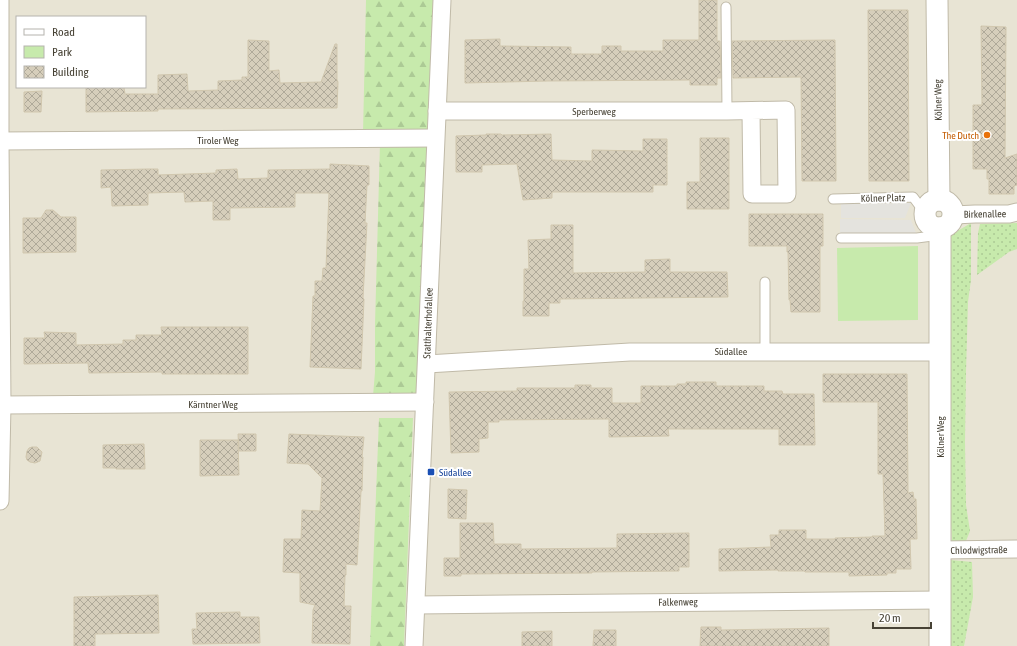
<svg xmlns="http://www.w3.org/2000/svg" width="1017" height="646" font-family="'Asap Condensed',sans-serif">
<defs>
<pattern id="grass-dots" width="8" height="8" patternUnits="userSpaceOnUse"><rect width="8" height="8" fill="#c7eaac"/><path d="M2 2h.1M6 6h.1" fill="none" stroke="#acca95" stroke-width="1.8" stroke-linecap="round"/></pattern>
<pattern id="forest-firs" width="22" height="20" patternUnits="userSpaceOnUse"><rect width="22" height="20" fill="#c7eaac"/><path d="M5 1l3.5 6h-7zM16 11l3.5 6h-7z" fill="#acca95"/></pattern>
<pattern id="building-cross-hatch" width="8" height="8" patternUnits="userSpaceOnUse"><rect width="8" height="8" fill="#d6cebb"/><path d="M0 0l8 8M0 8l8-8" fill="none" stroke="#afa999"/></pattern>
</defs>
<rect width="100%" height="100%" fill="#f4f1e6"/>
<!-- residential -->
<path fill="#e8e4d4" fill-rule="evenodd" d="M0,0H1017V646H0ZM17,17H145V87H17Z"/>
<!-- grass -->
<g fill="url(#grass-dots)">
<polygon points="971,223 971,280 968,302 966,372 965,442 966,505 970,531 966,541 952,542 949,485 949,236"/>
<polygon points="1017,223 1017,249 1009,252 977,275 978,233 980,224"/>
<polygon points="951,560 972,562 973,597 964,646 951,646"/>
</g>
<!-- forest -->
<g fill="url(#forest-firs)">
<polygon points="366,0 433,0 428,133 363,133"/>
<polygon points="380,143 427,143 418,396 373,396 375,372 375,324"/>
<polygon points="379,418 413,418 404,646 370,646"/>
</g>
<!-- green -->
<polygon fill="#c7eaac" points="918,246 918,320 838,321 837,248"/>
<!-- parking -->
<g fill="#e4e3de">
<polygon points="911,203 905,218 841,218 841,204"/>
<polygon points="840,219 911,220 916,233 840,234"/>
</g>
<!-- building -->
<g fill="url(#building-cross-hatch)" stroke="#d1c7ae">
<polygon points="699,0 717,0 717,41 720,41 721,78 717,78 717,85 690,85 690,80 548,81 465,83 465,40 500,39 500,46 502,46 571,47 571,54 602,54 602,46 621,46 621,51 663,51 663,40 699,40"/>
<polygon points="868,10 908,10 909,181 869,181"/>
<polygon points="981,26 1006,27 1005,158 1017,154 1017,185 1014,186 1014,194 989,194 989,179 987,179 987,169 973,169 973,105 982,105"/>
<polygon points="248,40 269,41 269,71 279,70 280,83 321,82 335,44 337,44 337,80 338,82 337,108 158,109 158,111 86,112 86,87 124,87 125,94 158,94 158,75 187,74 188,91 218,90 218,81 242,80 242,77 248,77"/>
<polygon points="835,40 836,181 802,181 801,77 733,78 732,41"/>
<polygon points="42,91 41,112 24,112 24,92"/>
<polygon points="486,134 501,134 502,135 551,134 552,160 592,161 592,150 643,151 643,139 667,139 667,185 653,185 653,192 552,192 552,198 523,200 517,164 482,165 482,172 456,172 456,136 486,135"/>
<polygon points="700,138 729,138 729,209 687,209 687,182 700,182"/>
<polygon points="330,164 369,166 369,185 367,185 365,223 367,223 363,298 364,299 361,369 310,367 313,296 315,296 315,281 322,281 323,268 326,268 329,193 295,193 295,207 230,208 230,220 213,220 213,201 185,202 184,192 148,193 148,205 112,206 111,187 101,188 101,170 148,169 158,169 158,175 216,173 216,170 237,169 238,179 268,178 268,170 330,169"/>
<polygon points="46,210 53,210 61,217 76,217 76,252 23,253 23,218 41,218"/>
<polygon points="749,214 823,214 823,246 820,246 820,312 791,312 790,300 789,300 788,252 787,252 787,246 749,246"/>
<polygon points="551,225 573,225 573,273 645,272 645,260 670,259 670,272 727,272 728,297 560,299 560,303 549,303 549,316 523,316 523,301 524,301 524,269 529,269 528,240 551,239"/>
<polygon points="161,327 248,327 248,374 162,374 162,372 89,373 88,363 24,364 24,338 45,338 44,332 76,333 76,345 123,344 123,340 136,340 136,335 162,335"/>
<polygon points="823,374 907,374 908,493 913,492 914,499 916,499 917,539 910,539 911,569 896,569 896,573 887,573 887,575 849,576 849,572 805,572 804,571 778,571 778,570 719,571 719,549 771,547 770,535 779,535 779,530 806,530 806,539 835,539 835,538 872,537 872,536 885,536 883,474 878,474 878,402 823,402"/>
<polygon points="686,382 716,382 716,386 764,386 764,391 782,391 783,394 814,394 815,445 779,445 779,429 668,429 669,436 609,437 609,419 499,420 499,422 488,422 488,438 479,439 479,452 451,453 449,392 517,391 517,388 575,388 575,385 591,385 591,388 612,388 612,403 641,403 641,386 677,386 677,384 686,384"/>
<polygon points="238,434 256,434 256,451 239,451"/>
<polygon points="289,434 364,437 362,457 363,457 362,491 361,491 357,565 346,564 346,575 345,575 344,606 351,606 350,644 312,643 313,610 315,605 300,602 300,573 283,572 284,539 301,539 302,510 320,511 322,478 308,464 287,463"/>
<polygon points="200,440 238,440 239,475 200,476"/>
<polygon points="144,444 145,469 116,469 116,468 103,468 103,445"/>
<polygon points="32,447 37,447 42,452 40,461 35,463 30,462 27,460 26,457 27,451 29,448"/>
<polygon points="448,489 467,490 466,519 448,518"/>
<polygon points="460,523 493,523 494,544 521,544 521,549 617,548 617,534 689,533 689,567 679,567 679,571 592,572 592,573 461,574 461,576 444,576 444,558 460,558"/>
<polygon points="158,595 159,633 95,634 95,646 74,646 74,597"/>
<polygon points="240,612 240,617 259,617 260,643 193,644 192,629 197,629 196,613"/>
<polygon points="701,627 721,627 721,630 829,628 829,646 700,646"/>
<polygon points="594,630 616,630 616,646 593,646"/>
<polygon points="552,631 552,646 522,646 522,632"/>
</g>
<g fill="none" stroke-linecap="round" stroke-linejoin="round">
<defs>
<g id="service">
<polyline points="726,7 727,111"/>
<polyline points="833,199 913,197 925,213"/>
<polyline points="841,238 917,238 940,235"/>
<polyline points="765,282 765,351"/>
</g>
<g id="minor">
<polyline points="437,111 727,111 786,110 787,194 752,194 751,111"/>
<polyline points="0,141 435,138"/>
<polyline points="954,215 975,214 1009,214 1017,212"/>
<polyline points="427,364 630,352 940,352"/>
<polyline points="2,405 425,402"/>
<polyline points="0,501 2,405 0,141 0,0"/>
<polyline points="940,550 1017,549"/>
<polyline points="416,605 940,600"/>
<polyline points="414,646 442,0"/>
</g>
<g id="tertiary">
<polyline points="937,0 939,200"/>
<circle cx="939" cy="214" r="14"/>
<polyline points="940,228 940,646"/>
</g>
</defs>
<!-- service casing -->
<use href="#service" stroke="#c0baa8" stroke-width="11"/>
<!-- minor casing -->
<use href="#minor" stroke="#c0baa8" stroke-width="19"/>
<!-- tertiary casing -->
<use href="#tertiary" stroke="#c0baa8" stroke-width="23"/>
<!-- service -->
<use href="#service" stroke="#fff" stroke-width="9"/>
<!-- minor -->
<use href="#minor" stroke="#fff" stroke-width="17"/>
<!-- tertiary -->
<use href="#tertiary" stroke="#fff" stroke-width="21"/>
</g>
<!-- markers -->
<circle fill="#e8710a" stroke="#fff" stroke-width="1.5" cx="987" cy="135" r="4"/>
<rect fill="#1a4fb4" stroke="#fff" stroke-width="1.5" x="427" y="468" width="8" height="8" rx="2"/>
<g text-anchor="middle" dominant-baseline="central" stroke-width="4" stroke-linejoin="round" paint-order="stroke">
<!-- street labels -->
<g font-size="10" fill="#474235" stroke="#fff">
<text transform="translate(938 100) rotate(-91)">Kölner Weg</text>
<text x="594" y="111">Sperberweg</text>
<text x="218" y="140">Tiroler Weg</text>
<text transform="translate(883 198) rotate(-1)">Kölner Platz</text>
<text transform="translate(985 214) rotate(-1)">Birkenallee</text>
<text transform="translate(428 323) rotate(-88)">Statthalterhofallee</text>
<text x="731" y="351">Südallee</text>
<text x="213" y="404">Kärntner Weg</text>
<text transform="translate(940 437) rotate(-90)">Kölner Weg</text>
<text transform="translate(979 550) rotate(-1)">Chlodwigstraße</text>
<text transform="translate(678 602) rotate(-1)">Falkenweg</text>
</g>
<!-- food labels -->
<g font-size="10" fill="#c56008" stroke="#fff" text-anchor="end">
<text x="979" y="135">The Dutch</text>
</g>
<!-- transit labels -->
<g font-size="10" fill="#164399" stroke="#fff" text-anchor="start">
<text x="439" y="472">Südallee</text>
</g>
</g>
<!-- legend -->
<rect x="16" y="16" width="130" height="72" fill="#ffffff" stroke="#b5b3ae"/>
<rect x="24" y="29" width="20" height="6" fill="#ffffff" stroke="#b5b3ae"/>
<text x="52" y="36" font-size="12" fill="#474235">Road</text>
<rect x="24" y="46" width="20" height="12" fill="#c7eaac" stroke="#b5b3ae"/>
<text x="52" y="56" font-size="12" fill="#474235">Park</text>
<rect x="24" y="66" width="20" height="12" fill="url(#building-cross-hatch)" stroke="#b5b3ae"/>
<text x="52" y="76" font-size="12" fill="#474235">Building</text>
<!-- scale -->
<path d="M873 622v6h58v-6" fill="none" stroke="#474235" stroke-width="2"/>
<text x="879" y="622" font-size="12" fill="#474235" stroke="#ffffff" stroke-width="3" paint-order="stroke">20 m</text>
</svg>
